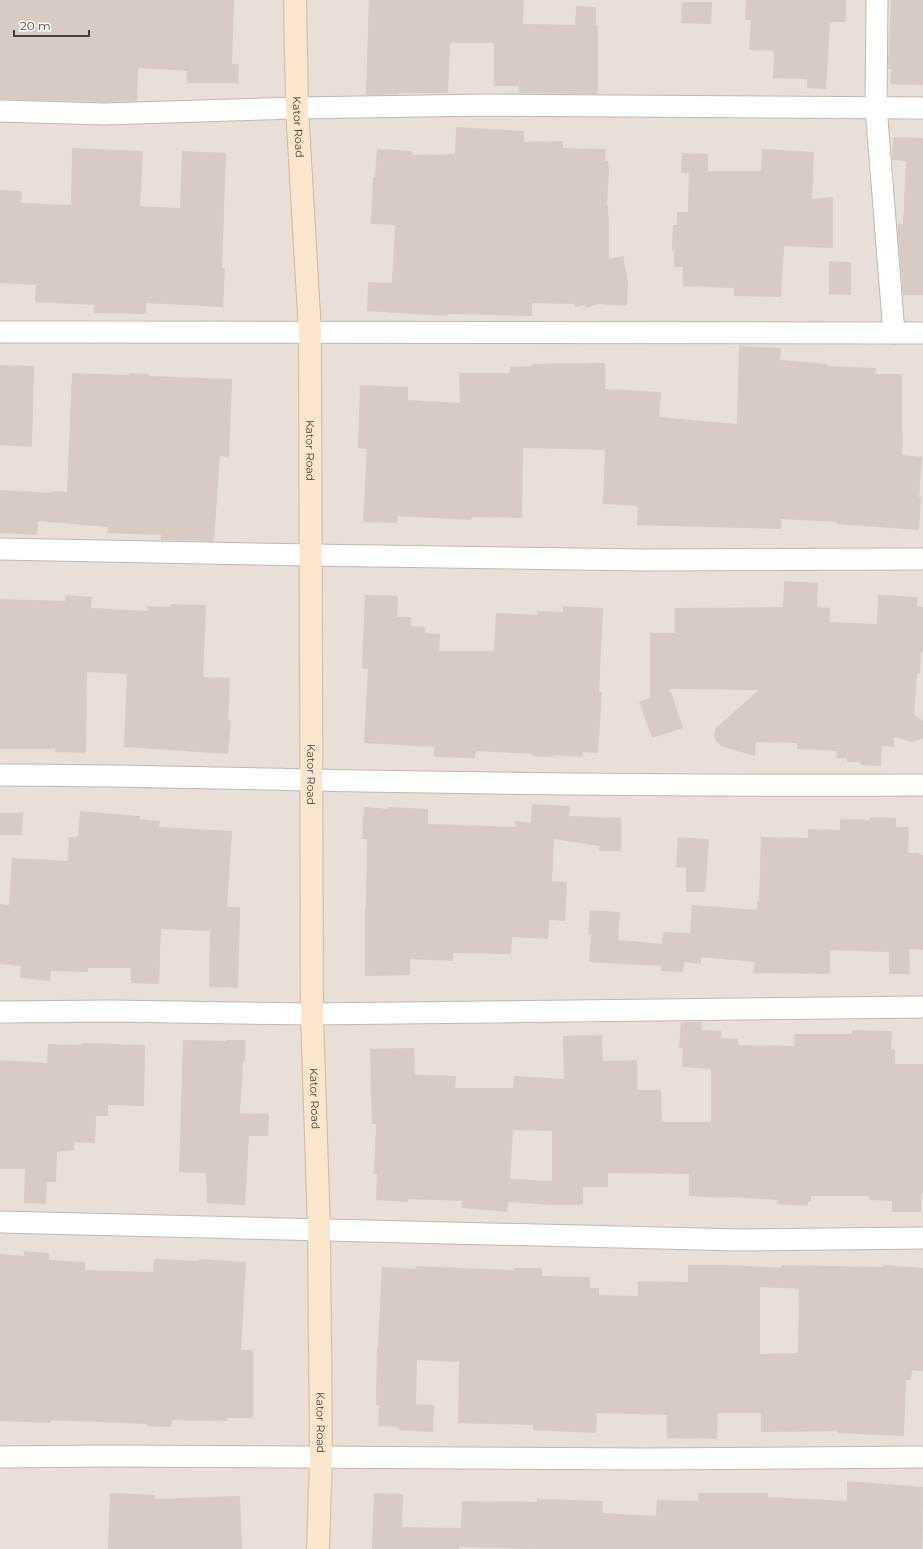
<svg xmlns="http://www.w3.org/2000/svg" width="923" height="1549" font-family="Montserrat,sans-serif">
<rect width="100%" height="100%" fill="#f4eeea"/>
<!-- residential -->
<rect fill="#e7dfd8" x="0" y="0" width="923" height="1549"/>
<!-- building -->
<g fill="#d7cbc3" fill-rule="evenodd">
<polygon points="0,0 234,0 232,64 239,64 238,83 187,83 187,71 138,68 137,101 104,102 0,99"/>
<polygon points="369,0 524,0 523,24 575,25 576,6 596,7 596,25 598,25 598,94 519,93 519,86 494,86 494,43 450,43 448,93 399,93 399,94 366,95"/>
<polygon points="746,0 846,0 846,22 830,22 826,89 807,88 807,79 773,78 774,51 749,50 751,20 745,20"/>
<polygon points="891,0 923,0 923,85 890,84 891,69 888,69"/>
<polygon points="682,2 712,2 711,24 681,23"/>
<polygon points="456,127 524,131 524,142 563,141 563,148 606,149 605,161 608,161 609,170 607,206 608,206 609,225 609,259 623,256 628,281 627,306 599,304 586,308 585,305 574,307 574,304 532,303 532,316 448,314 448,316 367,311 368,282 392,283 395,225 371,224 373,177 375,177 377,149 412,151 412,155 455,154"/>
<polygon points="893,137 923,138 923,295 903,295 898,232 898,224 903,224 906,161 892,160"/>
<polygon points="72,148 143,151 140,206 180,208 182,151 226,153 222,268 225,268 223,307 146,303 146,314 94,313 94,305 35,302 36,285 0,283 0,190 22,191 21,203 71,205"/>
<polygon points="762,149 814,152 812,199 833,197 833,248 784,246 781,297 734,296 734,288 683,286 683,267 674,267 674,251 672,251 673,225 677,225 677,212 688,212 689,173 681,173 682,153 708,154 708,171 761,171"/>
<polygon points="829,261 851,262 851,295 829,294"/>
<polygon points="739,346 781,348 780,360 827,364 827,366 876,368 875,374 902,374 902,433 903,433 902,455 922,457 919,497 921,497 919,530 836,524 837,522 781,519 781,529 637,525 638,506 603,504 605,450 523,448 522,518 472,517 471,520 398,516 397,523 363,522 367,449 358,448 360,385 408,387 408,400 460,403 459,373 510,373 510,367 532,366 532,364 605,363 605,389 661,392 659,417 737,424"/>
<polygon points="0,365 34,366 32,447 0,445"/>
<polygon points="72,373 129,375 129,373 149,374 149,376 232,379 229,457 220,456 214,541 161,540 161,535 107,533 108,527 38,521 37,535 0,533 0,490 50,493 50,491 67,492"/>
<polygon points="784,581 818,583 817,607 830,608 830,622 877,624 878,595 918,597 917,606 923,607 923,652 921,652 920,674 917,674 914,714 923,721 923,738 913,742 894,737 894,747 882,746 881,766 861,765 861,762 847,762 847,758 836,758 837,751 797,749 797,743 756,742 755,756 721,746 716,741 714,735 716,728 759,690 670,689 683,728 652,738 639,702 650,698 650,633 675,633 675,608 783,607"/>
<polygon points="65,595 92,597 91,608 147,611 147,606 170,607 171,604 206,605 203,677 230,678 228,720 231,721 228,754 124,747 127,674 87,672 86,753 55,752 55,749 0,749 0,599 65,601"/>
<polygon points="365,595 398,596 397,617 411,617 411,626 425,627 425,633 440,634 439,651 494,651 496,613 537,615 537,611 563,612 563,606 603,608 599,692 602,692 598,753 583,752 583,757 553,755 553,757 533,756 533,754 476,751 475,758 434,757 434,747 364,743 368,669 362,669"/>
<polygon points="532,804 570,806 569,816 621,818 621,851 599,851 599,846 554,839 552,881 567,882 565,921 549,920 548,939 512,937 511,954 453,953 453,961 410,959 410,975 365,976 365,907 366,907 367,839 362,839 364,807 388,809 389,807 428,809 428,824 429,824 515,827 515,821 531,823"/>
<polygon points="80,811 140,816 139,819 160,821 159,827 232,831 227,907 240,907 238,988 209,987 210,931 161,929 159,984 131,983 131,968 88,968 88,972 51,971 50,981 20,978 21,966 0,964 0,904 9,905 12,858 68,861 69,837 78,837"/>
<polygon points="0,813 23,813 22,835 0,835"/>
<polygon points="871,817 896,818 896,827 909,827 908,853 919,853 919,854 923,855 923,950 909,949 910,974 889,974 889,952 830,950 830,974 753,973 754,962 701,957 701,964 684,962 683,972 661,971 661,966 589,962 591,934 588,934 590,910 620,912 618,940 662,944 663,932 690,933 692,905 757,910 757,901 759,901 761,837 808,838 808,829 840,830 840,819 870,820"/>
<polygon points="678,837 709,839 705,892 686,892 686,868 676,867"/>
<path d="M681,1022H702V1030L721,1031V1038L738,1039V1045L794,1046V1034H852V1030L892,1031L891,1049H895V1064H923V1194H921V1212H892V1201L869,1200L870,1196H811V1202H808V1206L777,1204L778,1200L729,1197V1198L689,1196V1174L608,1173V1187H583V1205H552L508,1202L507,1212L462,1208V1201L408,1199V1202L376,1200L377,1174H374L376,1124H372L370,1049L414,1048L415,1075L456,1076L455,1088H513L514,1076L564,1079L563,1036L602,1035L603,1061L637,1060V1090H661L662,1122H711V1069L682,1067L683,1048H679ZM513,1130L552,1131V1181L510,1179Z"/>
<polygon points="183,1040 226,1041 226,1040 245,1040 245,1062 243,1062 240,1113 269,1114 268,1136 249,1136 245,1205 207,1203 206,1173 179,1172"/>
<polygon points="81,1043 145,1045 144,1106 108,1105 108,1116 96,1116 95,1143 74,1142 74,1150 57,1152 56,1182 47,1182 46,1204 24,1203 25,1169 0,1169 0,1060 47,1063 48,1044 81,1045"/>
<polygon points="24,1251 49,1253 49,1260 85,1262 85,1270 153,1272 154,1259 199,1261 199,1259 246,1262 241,1350 253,1350 253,1418 227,1418 227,1421 172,1420 171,1427 147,1426 147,1424 51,1420 51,1423 0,1421 0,1254 24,1256"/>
<path d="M688,1265H729L781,1268V1265L883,1267V1265L923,1268V1371L912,1370L911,1380H906L904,1436L838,1433V1431L761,1432V1413H718L717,1439L667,1438V1415L597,1413L596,1433L533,1430V1425L458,1423L459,1362L417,1360L416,1404L434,1405L433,1432L399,1430V1427L378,1426L379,1405H376L377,1348H378L382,1267L416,1269V1266L513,1270L514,1268H542V1276L590,1277V1288H599V1295L638,1296V1281L688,1282ZM760,1287L799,1289L798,1353L760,1354Z"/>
<polygon points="847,1481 923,1487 922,1549 532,1549 459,1547 459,1549 372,1549 374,1493 403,1494 402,1527 461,1528 462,1501 537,1502 537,1499 603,1501 602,1513 656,1516 657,1500 698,1501 698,1493 768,1493 768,1497 847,1501"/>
<polygon points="110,1493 155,1495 155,1499 240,1496 242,1549 108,1549"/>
</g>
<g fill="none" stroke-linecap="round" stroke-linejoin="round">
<defs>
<g id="minor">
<polyline points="877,0 876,107 894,333"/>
<polyline points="0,111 104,114 297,108 486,105 923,108"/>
<polyline points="0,332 923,333"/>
<polyline points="0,549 310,555 644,560 923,559"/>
<path d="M0,775C104,775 207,778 311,780C515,784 719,786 923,785"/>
<polyline points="0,1012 111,1011 312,1014 923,1007"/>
<polyline points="0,1222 740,1240 923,1238"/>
<polyline points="0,1457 105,1456 646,1459 923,1457"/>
</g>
<g id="secondary">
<path id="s1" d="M295,0L297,108L310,332L312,1014L319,1230L321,1457L318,1549"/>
</g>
</defs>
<!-- minor casing -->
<use href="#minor" stroke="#c1b7b0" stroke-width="23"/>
<!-- secondary casing -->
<use href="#secondary" stroke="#d2b99f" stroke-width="24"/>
<!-- minor -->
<use href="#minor" stroke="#fff" stroke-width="21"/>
<!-- secondary -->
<use href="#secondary" stroke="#fae5cd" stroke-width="22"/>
</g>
<g text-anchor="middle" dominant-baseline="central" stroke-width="3" stroke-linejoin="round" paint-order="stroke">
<!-- street labels -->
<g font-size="11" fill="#473e38" stroke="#fff">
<text stroke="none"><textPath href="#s1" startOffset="127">Kator Road</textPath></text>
<text stroke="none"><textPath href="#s1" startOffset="451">Kator Road</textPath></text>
<text stroke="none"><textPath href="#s1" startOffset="775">Kator Road</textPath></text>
<text stroke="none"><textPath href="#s1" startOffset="1099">Kator Road</textPath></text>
<text stroke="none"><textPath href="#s1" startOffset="1423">Kator Road</textPath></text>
</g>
</g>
<!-- scale -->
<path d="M14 30v6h75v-6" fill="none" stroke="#473e38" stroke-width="2"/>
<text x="20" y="30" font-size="12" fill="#473e38" stroke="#ffffff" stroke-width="3" paint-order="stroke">20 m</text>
</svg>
